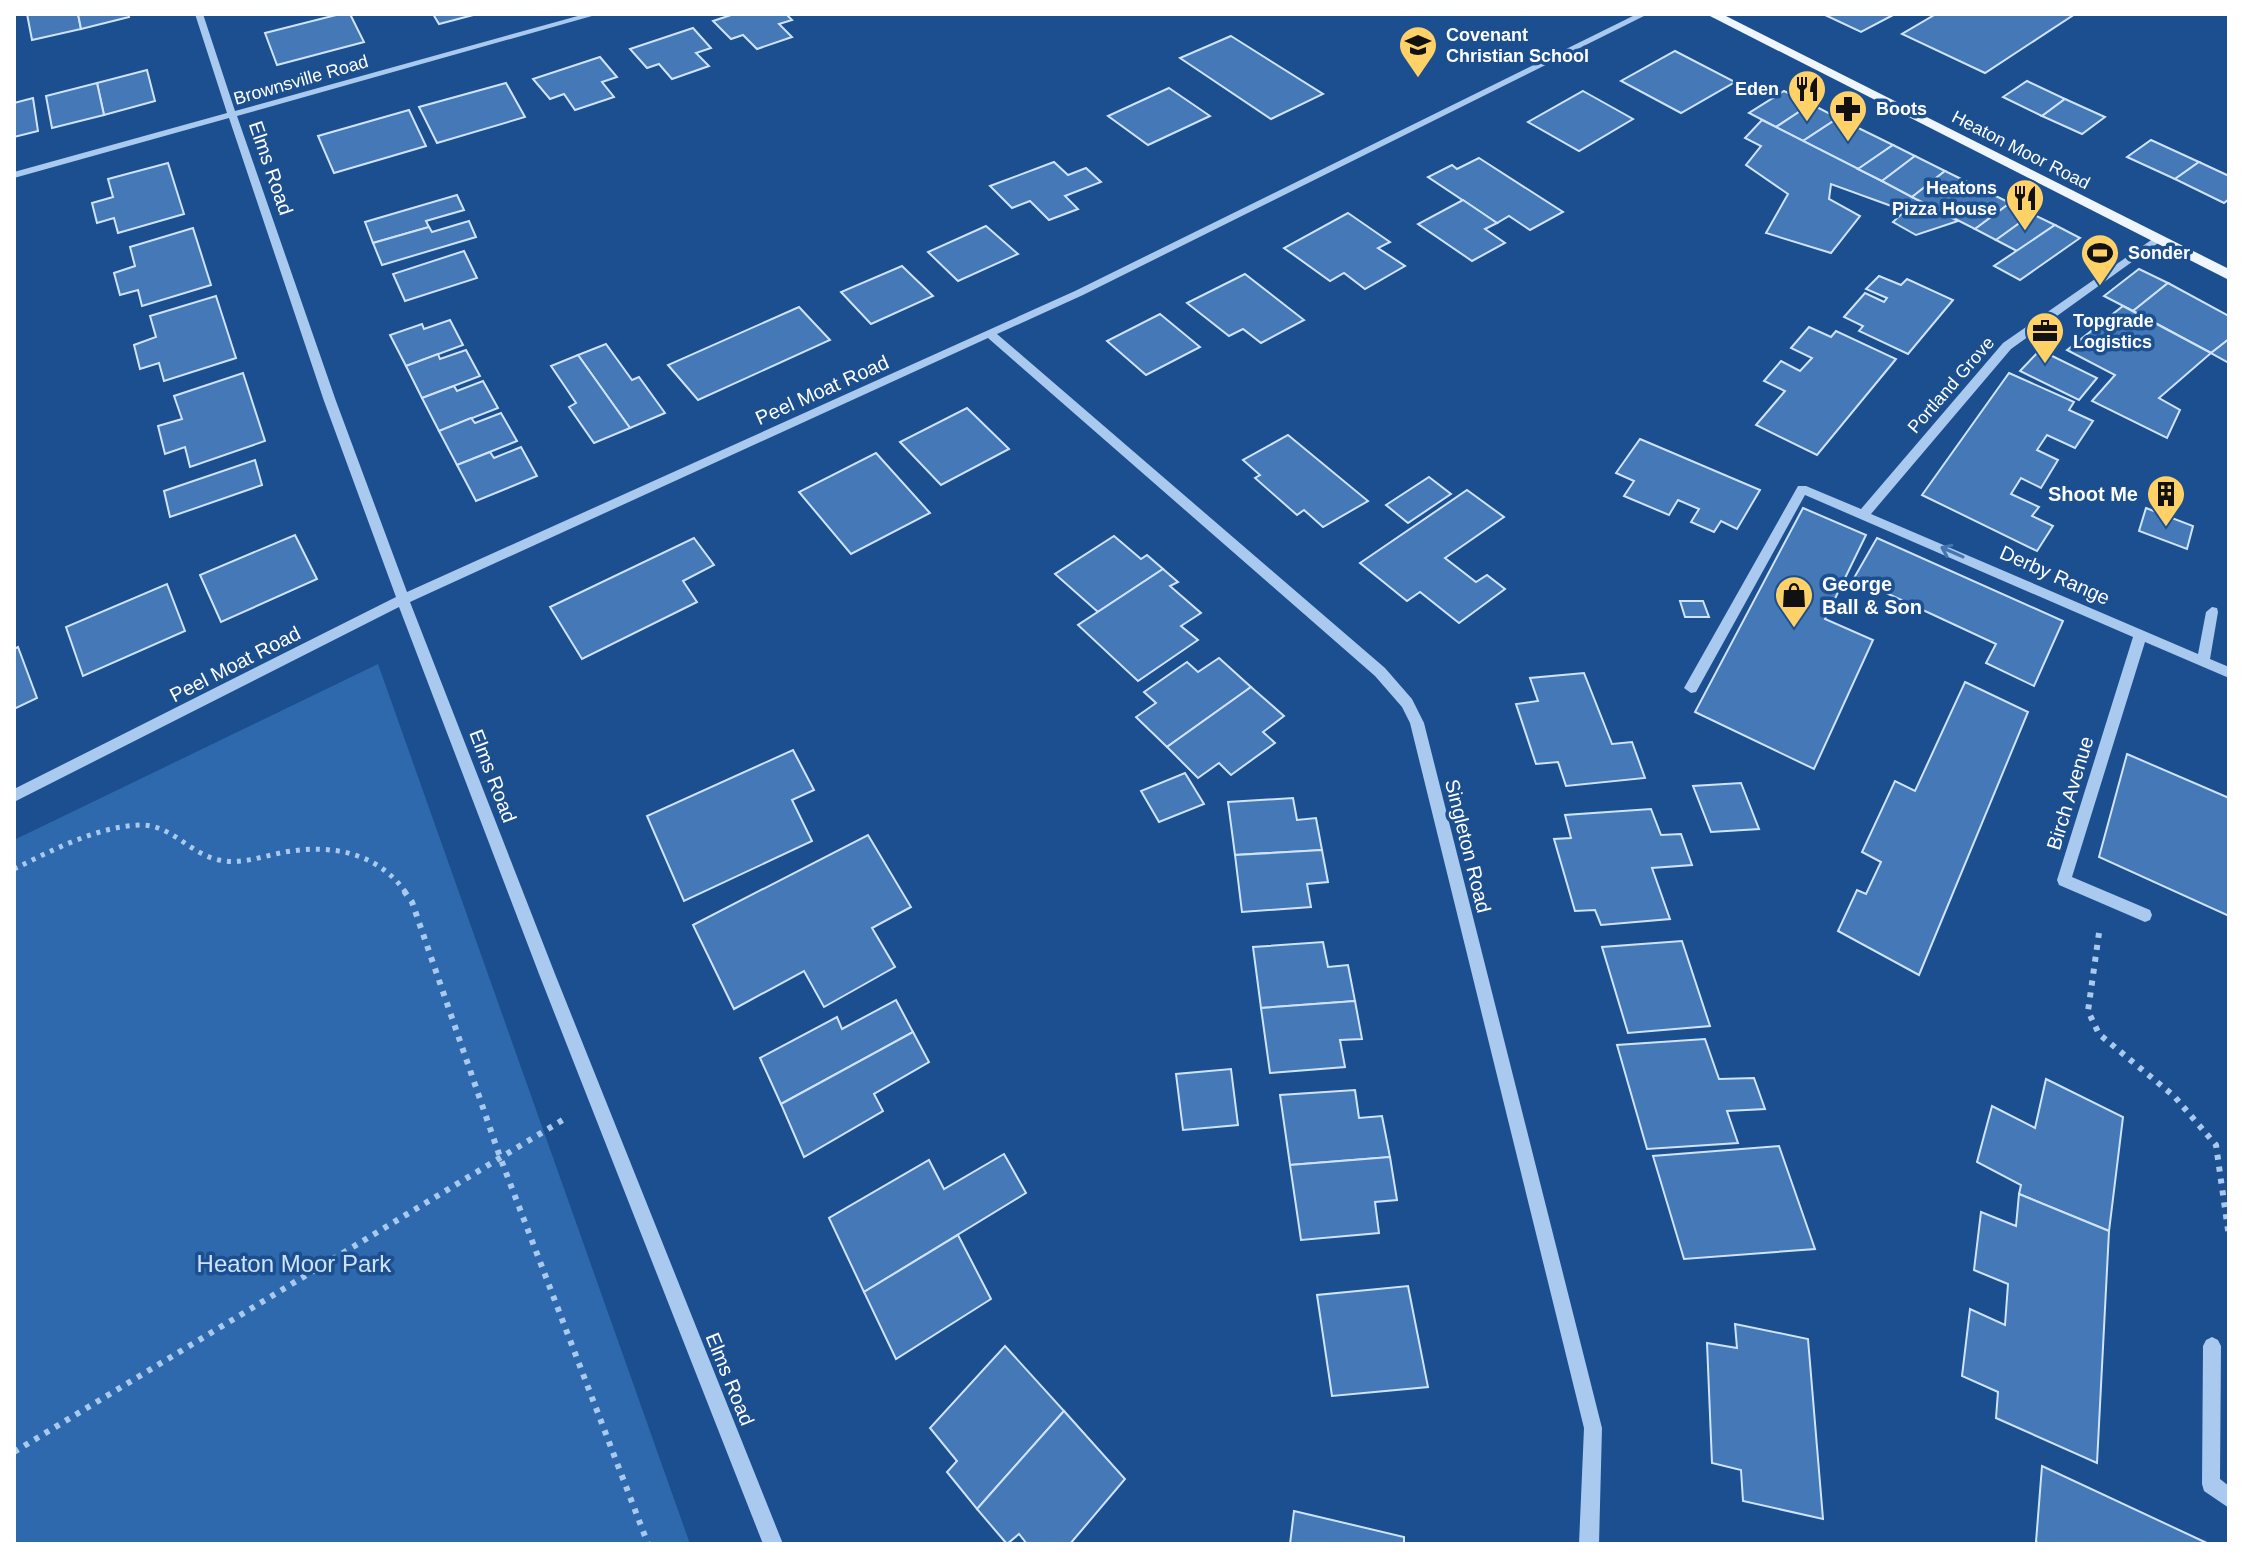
<svg xmlns="http://www.w3.org/2000/svg" width="2243" height="1558" font-family="Arial,sans-serif">
<rect width="100%" height="100%" fill="#1b4f8f"/>
<!-- green -->
<polygon fill="#2e69ad" points="378,664 690,1544 14,1544 14,840"/>
<!-- building -->
<g fill="#4478b7" stroke="#cfe3fa" stroke-width="2">
<polygon points="27,14 78,14 81,29 32,40"/>
<polygon points="78,14 128,14 129,17 81,29"/>
<polygon points="340,14 350,14 364,42 277,65 265,33"/>
<polygon points="433,14 477,14 439,24"/>
<polygon points="734,14 786,14 792,20 779,24 792,37 757,49 743,35 731,39 713,21"/>
<polygon points="1823,14 1895,14 1861,32"/>
<polygon points="1936,14 2075,14 1985,73 1902,34"/>
<polygon points="693,28 711,48 696,53 709,66 672,79 659,64 647,68 630,49"/>
<polygon points="1231,36 1323,94 1271,119 1180,58"/>
<polygon points="1675,51 1735,82 1681,113 1621,81"/>
<polygon points="600,57 617,77 602,82 614,97 575,110 564,94 550,99 533,79"/>
<polygon points="147,70 155,101 104,115 97,83"/>
<polygon points="2027,81 2065,99 2042,116 2003,97"/>
<polygon points="97,83 104,115 52,128 46,96"/>
<polygon points="506,83 525,117 437,143 419,107"/>
<polygon points="1169,88 1210,116 1148,145 1108,116"/>
<polygon points="1583,91 1633,119 1579,151 1528,122"/>
<polygon points="1784,91 1811,104 1776,127 1749,113"/>
<polygon points="33,98 38,131 14,137 14,103"/>
<polygon points="2065,99 2105,117 2082,134 2042,116"/>
<polygon points="1811,104 1838,118 1803,141 1776,127"/>
<polygon points="409,110 426,146 334,173 318,136"/>
<polygon points="1838,118 1893,145 1858,169 1803,141"/>
<polygon points="1762,120 1882,181 1958,221 1916,235 1893,222 1905,211 1831,184 1829,199 1860,216 1831,253 1766,233 1788,194 1746,165 1761,146 1745,138"/>
<polygon points="2151,140 2199,162 2175,179 2127,157"/>
<polygon points="1893,145 1915,156 1882,181 1858,169"/>
<polygon points="1915,156 1945,171 1912,197 1882,181"/>
<polygon points="1479,158 1563,212 1530,230 1509,216 1497,223 1428,177 1452,165 1457,169"/>
<polygon points="1054,162 1068,175 1086,168 1101,182 1065,196 1078,209 1049,220 1030,201 1012,208 990,186"/>
<polygon points="2199,162 2229,176 2229,199 2224,203 2175,179"/>
<polygon points="168,163 184,214 118,233 114,218 97,223 92,203 113,197 108,179"/>
<polygon points="1945,171 2010,203 1975,229 1912,197"/>
<polygon points="457,195 464,210 426,221 429,227 373,243 365,222"/>
<polygon points="1463,200 1497,223 1485,229 1505,243 1472,261 1418,224"/>
<polygon points="2010,203 2032,214 1996,240 1975,229"/>
<polygon points="1348,213 1390,242 1378,248 1405,266 1365,289 1344,273 1330,281 1284,248"/>
<polygon points="2032,214 2055,225 2017,251 1996,240"/>
<polygon points="469,221 476,237 382,265 373,243 429,227 432,232"/>
<polygon points="2055,225 2080,238 2020,280 1994,266"/>
<polygon points="986,226 1018,254 958,281 928,252"/>
<polygon points="193,228 211,285 142,306 138,290 120,295 114,273 135,266 130,247"/>
<polygon points="464,251 477,278 405,301 393,274"/>
<polygon points="902,266 933,296 871,324 841,292"/>
<polygon points="2139,269 2168,283 2133,311 2104,296"/>
<polygon points="1245,274 1304,320 1261,343 1243,329 1229,336 1187,303"/>
<polygon points="1879,276 1901,285 1907,279 1953,300 1908,354 1859,331 1863,326 1844,317 1865,293 1884,302 1887,298 1866,289"/>
<polygon points="2168,283 2229,316 2229,339 2211,353 2133,311"/>
<polygon points="216,296 236,358 164,381 159,363 140,369 134,345 156,337 150,316"/>
<polygon points="2123,306 2211,353 2159,398 2180,410 2167,438 2092,401 2115,375 2067,350"/>
<polygon points="799,307 830,340 698,400 668,365"/>
<polygon points="1160,314 1200,347 1146,375 1107,341"/>
<polygon points="450,320 463,345 406,366 390,335 422,324 424,329"/>
<polygon points="1809,327 1831,337 1836,331 1896,359 1817,455 1756,425 1785,391 1764,381 1781,361 1800,371 1812,358 1791,348"/>
<polygon points="2229,339 2229,363 2211,353"/>
<polygon points="606,344 632,380 639,377 665,413 630,428 578,355"/>
<polygon points="466,350 480,376 422,398 406,366 438,354 440,359"/>
<polygon points="2040,350 2097,378 2079,400 2020,371"/>
<polygon points="578,355 630,428 594,443 569,407 576,403 551,366"/>
<polygon points="243,373 265,441 190,467 185,447 165,454 158,426 182,419 174,396"/>
<polygon points="2009,373 2074,402 2069,410 2093,421 2075,448 2047,435 2037,450 2058,460 2041,488 2021,478 2011,494 2039,507 2032,516 2053,526 2037,551 1922,495"/>
<polygon points="483,381 498,408 439,431 422,398 454,386 457,391"/>
<polygon points="967,408 1009,449 941,485 900,442"/>
<polygon points="501,413 517,441 457,465 439,431 471,418 475,423"/>
<polygon points="1288,435 1368,501 1323,527 1304,510 1297,515 1255,478 1260,475 1243,460"/>
<polygon points="1640,439 1760,490 1737,529 1721,521 1714,532 1691,522 1699,509 1678,500 1669,515 1624,496 1634,481 1616,473"/>
<polygon points="521,447 537,476 476,501 457,465 490,452 494,458"/>
<polygon points="876,453 930,513 851,554 799,492"/>
<polygon points="255,460 262,485 170,517 164,491"/>
<polygon points="1429,477 1451,494 1408,523 1386,505"/>
<polygon points="1467,490 1504,517 1445,558 1476,582 1487,575 1505,589 1459,623 1420,592 1407,601 1360,563"/>
<polygon points="1803,508 1866,535 1825,619 1873,640 1814,769 1695,712"/>
<polygon points="2146,508 2193,526 2187,549 2139,531"/>
<polygon points="295,535 317,579 221,622 200,575"/>
<polygon points="1114,536 1141,559 1147,555 1163,569 1098,612 1055,574"/>
<polygon points="694,538 714,565 683,581 697,602 582,659 550,607"/>
<polygon points="1877,538 2063,621 2034,686 1986,663 1996,644 1854,578"/>
<polygon points="1163,569 1178,582 1170,586 1201,613 1181,626 1198,640 1138,681 1078,625"/>
<polygon points="167,584 185,631 83,676 66,627"/>
<polygon points="1680,601 1703,601 1709,617 1685,617"/>
<polygon points="18,647 37,698 14,709 14,649"/>
<polygon points="1219,658 1251,687 1167,747 1136,717 1156,703 1144,692 1187,662 1198,672"/>
<polygon points="1584,673 1612,744 1632,742 1645,778 1566,786 1558,762 1536,764 1516,704 1538,701 1530,678"/>
<polygon points="1965,682 2028,712 1919,975 1838,931 1857,890 1866,894 1881,862 1862,852 1895,781 1915,791"/>
<polygon points="1251,687 1284,716 1263,732 1275,743 1231,775 1219,763 1198,778 1167,747"/>
<polygon points="793,750 814,790 792,800 812,841 684,901 647,816"/>
<polygon points="2127,754 2229,798 2229,916 2099,857"/>
<polygon points="1185,773 1204,804 1159,822 1141,791"/>
<polygon points="1741,783 1759,829 1711,832 1693,786"/>
<polygon points="1293,798 1297,820 1316,818 1322,850 1235,855 1228,802"/>
<polygon points="1651,809 1661,835 1681,834 1692,865 1652,868 1670,919 1601,925 1595,910 1575,911 1554,839 1571,838 1565,815"/>
<polygon points="868,835 911,907 872,928 895,967 824,1007 804,971 734,1009 693,925"/>
<polygon points="1322,850 1328,882 1307,884 1311,907 1242,912 1235,855"/>
<polygon points="1682,941 1710,1026 1628,1033 1602,947"/>
<polygon points="1323,942 1328,967 1348,965 1355,1001 1261,1008 1253,947"/>
<polygon points="896,1000 913,1032 781,1104 760,1058 837,1017 842,1029"/>
<polygon points="1355,1001 1362,1039 1340,1040 1345,1067 1270,1073 1261,1008"/>
<polygon points="913,1032 929,1062 874,1094 883,1111 804,1157 781,1104"/>
<polygon points="1705,1039 1719,1079 1754,1078 1765,1109 1727,1111 1738,1143 1647,1149 1617,1045"/>
<polygon points="1231,1069 1238,1125 1183,1130 1176,1074"/>
<polygon points="2046,1079 2123,1117 2109,1231 2019,1194 2021,1185 1977,1162 1992,1106 2035,1128"/>
<polygon points="1355,1090 1359,1118 1382,1116 1390,1157 1290,1165 1280,1095"/>
<polygon points="1779,1146 1815,1249 1684,1259 1653,1156"/>
<polygon points="1004,1154 1026,1193 864,1292 829,1218 929,1160 944,1189"/>
<polygon points="1390,1157 1397,1200 1375,1202 1379,1233 1301,1240 1290,1165"/>
<polygon points="2019,1194 2109,1231 2097,1463 1996,1418 1998,1392 1962,1376 1970,1309 2005,1325 2008,1284 1974,1270 1981,1212 2016,1226"/>
<polygon points="958,1235 991,1299 896,1359 864,1292"/>
<polygon points="1408,1286 1428,1387 1332,1396 1317,1295"/>
<polygon points="1735,1324 1808,1339 1823,1519 1743,1501 1741,1470 1712,1463 1707,1343 1737,1348"/>
<polygon points="1005,1346 1064,1411 977,1509 947,1472 957,1461 930,1428"/>
<polygon points="1064,1411 1125,1479 1070,1544 1027,1544 1019,1534 1007,1544 977,1509"/>
<polygon points="2042,1466 2209,1544 2040,1544 2036,1542"/>
<polygon points="1294,1511 1404,1537 1404,1544 1290,1544"/>
</g>
<g fill="none" stroke-linecap="round" stroke-linejoin="round">
<!-- path-far1 -->
<path stroke="#a9c9ee" stroke-width="5" stroke-dasharray="4 6" stroke-linecap="butt" d="M14,869C53,850 98,826 141,825C172,825 190,854 219,860C241,865 263,856 285,852C331,844 378,852 406,893"/>
<!-- path -->
<g stroke="#a9c9ee" stroke-width="6" stroke-dasharray="5 7" stroke-linecap="butt">
<polyline points="404,891 412,902 500,1157 648,1544"/>
<polyline points="2099,933 2088,1011 2099,1034 2174,1096 2216,1145 2229,1237"/>
<polyline points="14,1452 566,1118"/>
</g>
<!-- minor -->
<g fill="#a9c9ee" fill-rule="evenodd">
<polygon points="195,14 203,14 235,111 585,14 599,14 237,116 336,401 407,592 1075,291 1637,14 1648,14 1083,295 997,334 1385,668 1412,699 1424,723 1602,1428 1599,1544 1579,1544 1584,1428 1410,723 1402,707 1375,676 988,338 410,602 555,974 783,1544 763,1544 539,974 399,607 14,802 14,789 396,597 324,401 229,118 14,178 14,172 227,113"/>
<polygon points="2157,236 2161,237 2161,241 2011,349 1871,514 2198,654 2206,612 2212,607 2217,608 2218,612 2210,659 2229,667 2229,678 2145,642 2072,877 2150,910 2152,915 2150,920 2145,922 2059,885 2057,880 2133,637 1805,495 1696,692 1691,693 1684,688 1798,486 1806,486 1861,509 2003,343"/>
<polygon points="2212,1337 2218,1340 2221,1346 2220,1479 2229,1486 2229,1508 2204,1491 2202,1484 2203,1346 2206,1340"/>
</g>
<!-- major -->
<polygon fill="#f0f6ff" fill-rule="evenodd" points="1706,14 1722,14 2229,269 2229,280"/>
</g>
<!-- one-way arrows -->
<defs><path id="oneway-shaft" d="M-6 0H5M1.5-3L5.5 0L1.5 3" fill="none" stroke-width="1.6" stroke-linecap="round" stroke-linejoin="round" transform="scale(2)"/></defs>
<use stroke="#4674ac" href="#oneway-shaft" transform="translate(1952 552) rotate(-156)"/>
<!-- icons -->
<defs>
<symbol id="school-pin" viewBox="-11 -11 22 30"><path d="M0 17L-7.5 6A9.5 9.5 0 1 1 7.5 6Z" fill="#ffd166" stroke="#1b4f8f"/><path d="M0-5L7-2L0 1L-7-2ZM-4 1L0 2.5L4 1V4Q0 6-4 4Z" fill="#111"/></symbol>
<symbol id="restaurant-pin" viewBox="-11 -11 22 30"><path d="M0 17L-7.5 6A9.5 9.5 0 1 1 7.5 6Z" fill="#ffd166" stroke="#1b4f8f"/><path d="M-5-6h1v4h1v-4h1v4h1v-4h1v5L-1.5 .5V6h-2V.5L-5-1ZM5-6V6H3V1.5H1.5Q1.5-4 5-6Z" fill="#111"/></symbol>
<symbol id="pharmacy-pin" viewBox="-11 -11 22 30"><path d="M0 17L-7.5 6A9.5 9.5 0 1 1 7.5 6Z" fill="#ffd166" stroke="#1b4f8f"/><path d="M-2-6h4v4h4v4h-4v4h-4v-4h-4v-4h4Z" fill="#111"/></symbol>
<symbol id="stadium-pin" viewBox="-11 -11 22 30"><path d="M0 17L-7.5 6A9.5 9.5 0 1 1 7.5 6Z" fill="#ffd166" stroke="#1b4f8f"/><path d="M0-5a6.5 5 0 1 0 0 10a6.5 5 0 1 0 0-10ZM-3.5-1.8h7v3.6h-7Z" fill="#111"/></symbol>
<symbol id="office-pin" viewBox="-11 -11 22 30"><path d="M0 17L-7.5 6A9.5 9.5 0 1 1 7.5 6Z" fill="#ffd166" stroke="#1b4f8f"/><path d="M-6-3h4V-5.5h4V-3h4V5H-6ZM-1-4.5V-3h2v-1.5ZM-6 0V1H6V0Z" fill="#111"/></symbol>
<symbol id="building-pin" viewBox="-11 -11 22 30"><path d="M0 17L-7.5 6A9.5 9.5 0 1 1 7.5 6Z" fill="#ffd166" stroke="#1b4f8f"/><path d="M-4-6H4V6H1V3H-1V6H-4ZM-2.5-4.3h1.7v1.8h-1.7ZM.8-4.3h1.7v1.8H.8ZM-2.5-1h1.7V.8h-1.7ZM.8-1h1.7V.8H.8Z" fill="#111"/></symbol>
<symbol id="shop-pin" viewBox="-11 -11 22 30"><path d="M0 17L-7.5 6A9.5 9.5 0 1 1 7.5 6Z" fill="#ffd166" stroke="#1b4f8f"/><path d="M-5-2.5h2.3a2.7 3.5 0 0 1 5.4 0H5L5.5 6h-11ZM-1.5-2.5h3a1.5 2.3 0 0 0-3 0Z" fill="#111"/></symbol>
</defs>
<g fill-rule="evenodd">
<use href="#school-pin" x="1396" y="23" width="44" height="60"/>
<use href="#restaurant-pin" x="1785" y="67" width="44" height="60"/>
<use href="#pharmacy-pin" x="1826" y="87" width="44" height="60"/>
<use href="#restaurant-pin" x="2003" y="176" width="44" height="60"/>
<use href="#stadium-pin" x="2078" y="231" width="44" height="60"/>
<use href="#office-pin" x="2023" y="309" width="44" height="60"/>
<use href="#building-pin" x="2144" y="472" width="44" height="60"/>
<use href="#shop-pin" x="1772" y="573" width="44" height="60"/>
</g>
<g text-anchor="middle" dominant-baseline="central" stroke-width="7" stroke-linejoin="round" paint-order="stroke">
<!-- far-poi labels -->
<g font-size="18" font-weight="bold" fill="#fff" stroke="#1b4f8f" text-anchor="start">
<text x="1446" y="35">Covenant<tspan x="1446" dy="21">Christian School</tspan></text>
<text x="1779" y="89" text-anchor="end">Eden</text>
<text x="1876" y="109">Boots</text>
<text x="1997" y="188" text-anchor="end">Heatons<tspan x="1997" dy="21">Pizza House</tspan></text>
<text x="2128" y="253">Sonder</text>
<text x="2073" y="321">Topgrade<tspan x="2073" dy="21">Logistics</tspan></text>
</g>
<!-- far-street labels -->
<g font-size="18" fill="#fff" stroke="#1b4f8f">
<text transform="translate(301 80) rotate(-16)">Brownsville Road</text>
<text transform="translate(2021 150) rotate(27)">Heaton Moor Road</text>
<text transform="translate(1951 385) rotate(-49)">Portland Grove</text>
</g>
<!-- street labels -->
<g font-size="20" fill="#fff" stroke="#1b4f8f">
<text transform="translate(271 168) rotate(71)">Elms Road</text>
<text transform="translate(822 390) rotate(-24)">Peel Moat Road</text>
<text transform="translate(2055 575) rotate(24)">Derby Range</text>
<text transform="translate(235 664) rotate(-27)">Peel Moat Road</text>
<text transform="translate(493 776) rotate(69)">Elms Road</text>
<text transform="translate(2070 793) rotate(-73)">Birch Avenue</text>
<text transform="translate(1468 846) rotate(76)">Singleton Road</text>
<text transform="translate(730 1379) rotate(68)">Elms Road</text>
</g>
<!-- poi labels -->
<g font-size="20" font-weight="bold" fill="#fff" stroke="#1b4f8f" text-anchor="end">
<text x="2138" y="494">Shoot Me</text>
<text x="1822" y="584" text-anchor="start">George<tspan x="1822" dy="23">Ball &amp; Son</tspan></text>
</g>
<!-- near-park labels -->
<g font-size="24" fill="#cfe3fa" stroke="#1b4f8f">
<text x="294" y="1263">Heaton Moor Park</text>
</g>
</g>
<!-- border -->
<rect width="2243" height="1558" fill="none" stroke="#ffffff" stroke-width="32"/>
</svg>
